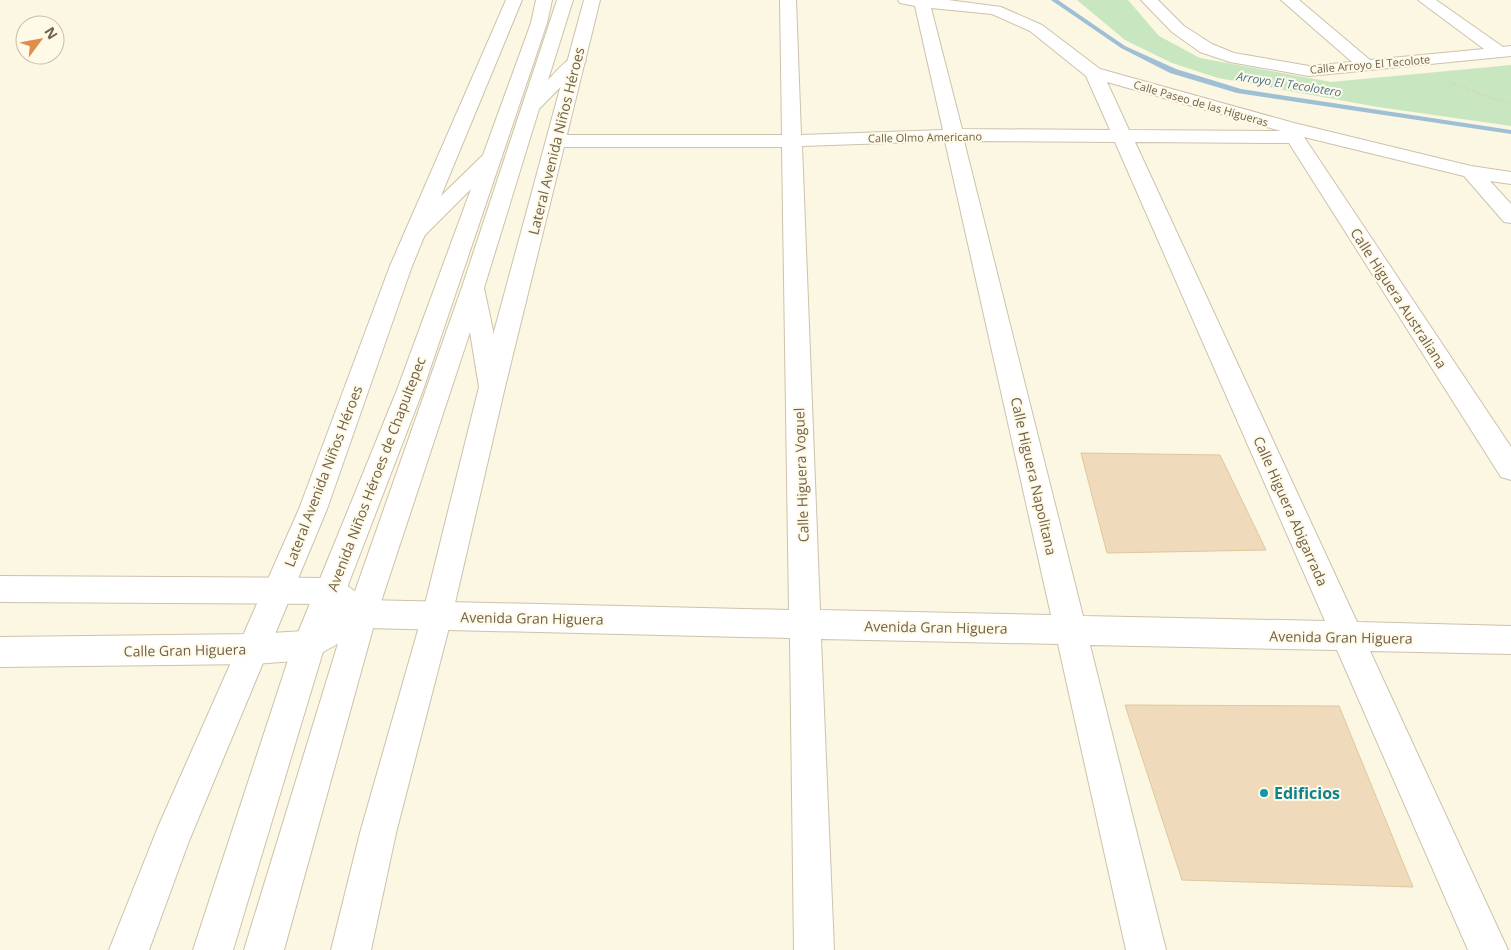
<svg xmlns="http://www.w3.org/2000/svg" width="1511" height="950" font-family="'Open Sans',sans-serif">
<rect width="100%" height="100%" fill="#fbf7e2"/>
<!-- green -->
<polygon fill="#c8e7c1" points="1077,0 1128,0 1159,36 1200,58 1331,82 1511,65 1511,126 1378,107 1218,78 1172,63 1125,40"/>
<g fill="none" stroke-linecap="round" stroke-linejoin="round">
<!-- stream -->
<polygon fill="#9ebfd4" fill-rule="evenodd" points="1051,0 1058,0 1125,46 1176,69 1241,89 1511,130 1511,134 1237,93 1170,73 1121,48"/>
</g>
<!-- building -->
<g fill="#efdbbb" stroke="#e0c69c">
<polygon points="1081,453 1220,455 1266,550 1107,553"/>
<polygon points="1125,705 1339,706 1413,887 1182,880"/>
</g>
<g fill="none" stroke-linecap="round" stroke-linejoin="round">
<defs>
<g id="minor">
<path d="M780,0H796L801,135L943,130L915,6L900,3L898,0H948L1001,7L1042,25L1100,69L1294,123L1471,166L1511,172V184L1490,181L1511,204V223L1504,222L1464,176L1304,137L1511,447V480L1501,477L1289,143L1135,142L1357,622L1511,626V654L1370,651L1508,950H1468L1337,650L1090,645L1166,950H1126L1058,644L821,639L834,950H794L790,638L366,628L309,660L253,664L0,667V637L253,634L305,631L336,613L325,604L0,602V576L331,578L342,582L367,600L789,610L782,147H556L549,145L546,141L549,137L556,135H782ZM931,8L992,14L1030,31L1086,76L1110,130L962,129ZM1107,82L1281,131L1129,130ZM945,141L1051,615L820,610L802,146ZM964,141L1115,142L1325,621L1083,616Z"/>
<polygon points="1141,0 1158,0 1184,26 1212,44 1234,53 1309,66 1352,62 1281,0 1299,0 1370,60 1484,49 1418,0 1436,0 1503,47 1511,46 1511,56 1309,76 1230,62 1200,52 1172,32"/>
</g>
<g id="tertiary">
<polygon points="506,0 522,0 412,266 327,509 189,841 149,950 109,950 158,827 299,509 390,266"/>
<polygon points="584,0 600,0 505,387 452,616 396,833 371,950 331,950 360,833 422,616 479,387"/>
</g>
<g id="secondary">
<polygon points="536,0 552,0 547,23 423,390 325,645 233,950 193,950 293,645 397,390 471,189 424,236 416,238 408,236 405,231 483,155 531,23"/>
<path d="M557,0H573L548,80C558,70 568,54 583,57L586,61L539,109L484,288L505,387L501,394L492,396L483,394L479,387L470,332L377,614L284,950H244L347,614L462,287Z"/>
</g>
</defs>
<!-- minor casing -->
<use href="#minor" stroke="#cdc2ac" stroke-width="2"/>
<!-- tertiary casing -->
<use href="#tertiary" stroke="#cdc2ac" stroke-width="2"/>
<!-- secondary casing -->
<use href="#secondary" stroke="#cec1a8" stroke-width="2"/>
<!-- path -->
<polyline stroke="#d3bf9e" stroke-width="2" stroke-dasharray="0.5 2.5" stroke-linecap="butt" points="1450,82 1491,98 1511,103"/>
<!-- minor -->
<use href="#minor" fill="#fff" fill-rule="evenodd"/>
<!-- tertiary -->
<use href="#tertiary" fill="#fff" fill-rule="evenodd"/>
<!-- secondary -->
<use href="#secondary" fill="#fff" fill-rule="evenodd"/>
</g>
<!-- markers -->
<circle fill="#0f9aa8" stroke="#fefae7" stroke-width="2" cx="1264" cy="793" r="5"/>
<g text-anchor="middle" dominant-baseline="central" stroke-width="4" stroke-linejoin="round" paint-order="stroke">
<!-- far-street labels -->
<g font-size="11" fill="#71614a" stroke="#fefae7">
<text transform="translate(1370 64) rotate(-5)">Calle Arroyo El Tecolote</text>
<text transform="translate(1201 103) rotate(16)">Calle Paseo de las Higueras</text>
<text transform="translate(925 137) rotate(-1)">Calle Olmo Americano</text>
</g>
<!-- far-water labels -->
<g font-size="12" font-style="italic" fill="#4b7590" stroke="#fefae7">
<text transform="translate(1289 84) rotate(9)">Arroyo El Tecolotero</text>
</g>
<!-- street labels -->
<g font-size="14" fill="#71614a" stroke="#fefae7">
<text transform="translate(556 141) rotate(-76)">Lateral Avenida Niños Héroes</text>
<text transform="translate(1399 298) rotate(57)">Calle Higuera Australiana</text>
<text transform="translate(376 474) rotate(-69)">Avenida Niños Héroes de Chapultepec</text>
<text transform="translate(801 475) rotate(-92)">Calle Higuera Voguel</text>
<text transform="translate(323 476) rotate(-69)">Lateral Avenida Niños Héroes</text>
<text transform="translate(1034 476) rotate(77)">Calle Higuera Napolitana</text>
<text transform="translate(1291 511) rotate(66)">Calle Higuera Abigarrada</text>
<text transform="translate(532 618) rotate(1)">Avenida Gran Higuera</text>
<text transform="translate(936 627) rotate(1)">Avenida Gran Higuera</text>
<text transform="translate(1341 637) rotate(1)">Avenida Gran Higuera</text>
<text transform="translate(185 650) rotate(-1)">Calle Gran Higuera</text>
</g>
<!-- near-culture labels -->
<g font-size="16" font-weight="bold" fill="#0d838f" stroke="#fefae7" text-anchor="start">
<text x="1274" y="793">Edificios</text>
</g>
</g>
<!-- north arrow -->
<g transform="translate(40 40) rotate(58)"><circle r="24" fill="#fefae7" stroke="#c6bda8"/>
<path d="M0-4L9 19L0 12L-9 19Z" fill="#df8f4c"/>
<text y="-8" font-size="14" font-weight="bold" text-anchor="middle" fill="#71614a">N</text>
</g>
</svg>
